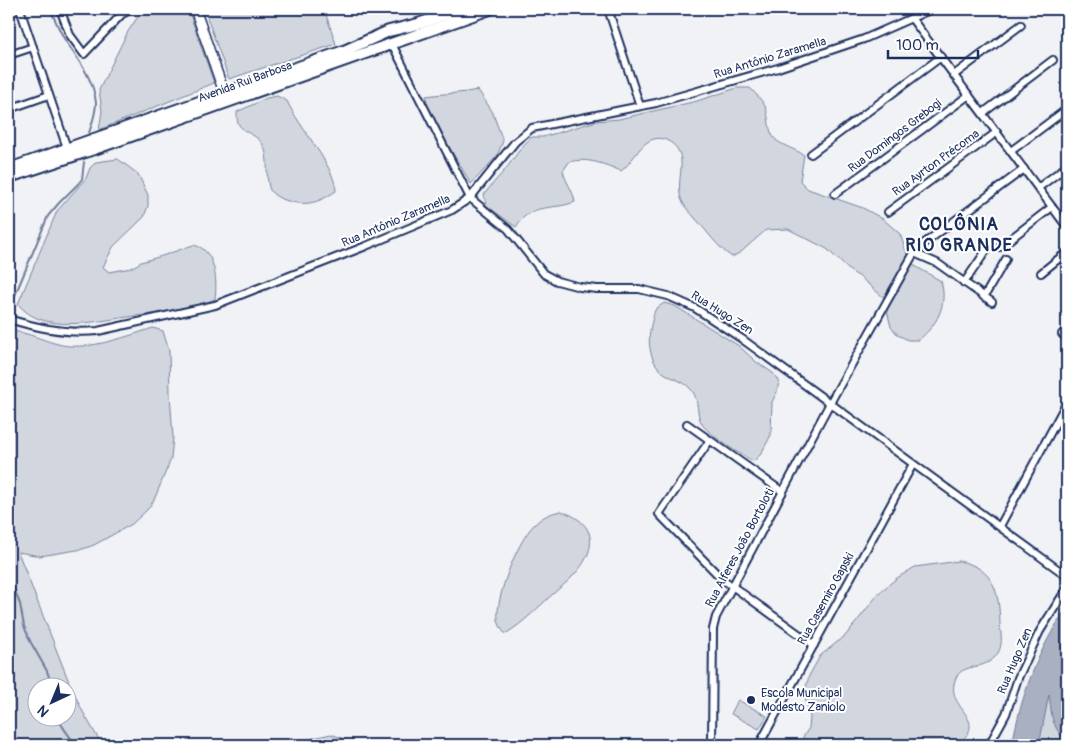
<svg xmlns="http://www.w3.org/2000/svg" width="1076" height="754" font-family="Pangolin,sans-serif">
<rect width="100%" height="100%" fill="#f1f2f5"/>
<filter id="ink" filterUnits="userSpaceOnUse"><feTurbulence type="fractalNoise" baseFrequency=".02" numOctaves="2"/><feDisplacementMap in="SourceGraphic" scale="10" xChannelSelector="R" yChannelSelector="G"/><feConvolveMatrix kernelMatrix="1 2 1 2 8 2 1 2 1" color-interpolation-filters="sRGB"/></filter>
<g filter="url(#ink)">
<!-- green -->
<g fill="#d2d6df" stroke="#76829e" fill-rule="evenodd">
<polygon points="143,9 188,9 214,83 99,130 102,111 99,90 127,33"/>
<polygon points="204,9 324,9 336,44 229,79"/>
<path d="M737,88H750C756,94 761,99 765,106C770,117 767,132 776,140C783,146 795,149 804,155L800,181L808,189L863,208L883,219L900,234L908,257L915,266L941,281C948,306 937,324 919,340H908L898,335L891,327L884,298L860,277L850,271L827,249L798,234L788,229L766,230L741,252L732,257C717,247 707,231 695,218C691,213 686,209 683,203C671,182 696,152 664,139C660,138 654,138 649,141C638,147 632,163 621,171C604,164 587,157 569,162L563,171C566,183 573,190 575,202C551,211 531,202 516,227L486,205L484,195C490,186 497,179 504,171C514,159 520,147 532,137H543L597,121L619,119L697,101Z"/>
<path d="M478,90L492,111L503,141L497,156L471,184L428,111L426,96C444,93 461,94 478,90Z"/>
<path d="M277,96L287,101C298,126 335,166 336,191C317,204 304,207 282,199C277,197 270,193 269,187C265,173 270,158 263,145C258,134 243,134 238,123C237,120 237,115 237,112L267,98Z"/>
<path d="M118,159L138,174L148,195V206L144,217L113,247L103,267L109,272L131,268L141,262L162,256L193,245C197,246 201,247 204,250C216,260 217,284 215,299C188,311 158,313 128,317C95,321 43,335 18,304L57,211L86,178L90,168L96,162Z"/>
<path d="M664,303L675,306L739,346L755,361L773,373L779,382L777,392L772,402L771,435L761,454L754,461C744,458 707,433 702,424C696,414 699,401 693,392C686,381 674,380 664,373C648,361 647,339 652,321C653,318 654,313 655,310C657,307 662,305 664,303Z"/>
<path d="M153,328L163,331L169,351L170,394L173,437L171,459L154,500L148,509L132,524L94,545L83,549L40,556L18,552L69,682L83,712L102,745H9V331C25,330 51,345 69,346C96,348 128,336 153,328ZM38,686H68V716H38Z"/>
<path d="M561,511C598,523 598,550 573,576C567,583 559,588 553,594C536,609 525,622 505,634C502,630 499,625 498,620C495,598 518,540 534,525C542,517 550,513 561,511Z"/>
<path d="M959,561C995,568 999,593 1000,624C1001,636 1004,647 995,657C982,672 958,661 954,684C949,711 991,720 956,745H803V737L809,728L810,717L805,698L806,687L809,676L820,656L846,635L880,592L897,578L915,567Z"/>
<polygon points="1049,691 1064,738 1067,741 1067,745 1039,745"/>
<polygon points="738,700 767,716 759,729 731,714"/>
<polygon points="331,734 342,738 351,745 294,745 309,739"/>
</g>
<!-- water -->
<path fill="#a8b0c2" stroke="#707c9a" d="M1067,608V697L1065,705L1067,741C1050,726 1052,714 1049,694L1039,745H1012C1021,696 1038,649 1067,608Z"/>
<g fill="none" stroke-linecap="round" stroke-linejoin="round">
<!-- stream -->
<g stroke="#707c9a" stroke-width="2">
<path d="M50,9C55,19 59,30 65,40C78,60 94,79 96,103C96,113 92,123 89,133"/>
<polyline points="9,314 13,300 48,216 59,203 78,184 82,179 84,162"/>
<polyline points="9,577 20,604 24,626 30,641 47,671 52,686"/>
<path d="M58,716C61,728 70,735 75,745"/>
</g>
<defs>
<g id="minor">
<polyline points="20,9 67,148"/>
<polyline points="60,9 70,35 84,54 122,14 132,9"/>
<polyline points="608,9 640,106"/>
<polyline points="912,19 1067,227"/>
<polyline points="392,44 470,198 508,229 544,274 557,281 580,287 597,289 639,289 668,296 695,308 742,339 1067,576"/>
<polyline points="9,55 33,47"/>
<polyline points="954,75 1021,25"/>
<polyline points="9,109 49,95"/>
<polyline points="983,113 1053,60"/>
<polyline points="1011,151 1067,109"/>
<polyline points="811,154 941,57"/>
<polyline points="1038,188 1067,166"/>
<polyline points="835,194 969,95"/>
<polyline points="888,212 997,132"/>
<polyline points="1000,247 1052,207"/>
<polyline points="914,253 937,263 992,302"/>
<polyline points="1041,273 1067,252"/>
<polyline points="964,283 988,248"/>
<polyline points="984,297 1006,259"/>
<path d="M9,319C37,328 68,334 98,331L215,305L366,246L452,210L470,198L515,142L532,128L656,103L778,68L864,39L932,9"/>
<polyline points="1062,334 1067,338"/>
<polyline points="687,424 783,492"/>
<polyline points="710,440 659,514 721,578 814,645"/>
<polyline points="1000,526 1067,402"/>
<polyline points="712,745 713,629 716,617 830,403 914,253 918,248 1024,169"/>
<polyline points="759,745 913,464"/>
<polyline points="989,745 1006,714 1018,678 1040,631 1067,588"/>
</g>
<polyline id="secondary" points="195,9 226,98"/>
<g id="primary">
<polyline points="9,169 344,51 389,31 418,24 461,9"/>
<polyline points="9,177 94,149 490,9"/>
</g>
</defs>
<!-- minor casing -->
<use href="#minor" stroke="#1b2f5e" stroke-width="10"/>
<!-- secondary casing -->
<use href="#secondary" stroke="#1b2f5e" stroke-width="12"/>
<!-- primary casing -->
<use href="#primary" stroke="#1b2f5e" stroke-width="14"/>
<!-- minor -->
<use href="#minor" stroke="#fff" stroke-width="6"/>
<!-- secondary -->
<use href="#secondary" stroke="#fff" stroke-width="9"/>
<!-- primary -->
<use href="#primary" stroke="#fff" stroke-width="10"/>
</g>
</g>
<!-- markers -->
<circle fill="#1b2f5e" stroke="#fff" stroke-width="2" cx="751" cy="700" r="5"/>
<g text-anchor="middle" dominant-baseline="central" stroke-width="4" stroke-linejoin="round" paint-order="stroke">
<!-- street labels -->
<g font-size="12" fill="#1b2f5e" stroke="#fff">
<text transform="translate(770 58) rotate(-17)">Rua Antônio Zaramella</text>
<text transform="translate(245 82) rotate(-20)">Avenida Rui Barbosa</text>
<text transform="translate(895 136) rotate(-37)">Rua Domingos Grebogi</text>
<text transform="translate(936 163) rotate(-36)">Rua Ayrton Précoma</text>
<text transform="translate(396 221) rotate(-23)">Rua Antônio Zaramella</text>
<text transform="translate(722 313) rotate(32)">Rua Hugo Zen</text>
<text transform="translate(740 548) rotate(-62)">Rua Alferes João Bortoloti</text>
<text transform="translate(826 599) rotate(-61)">Rua Casemiro Gapski</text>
<text transform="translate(1015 661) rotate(-67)">Rua Hugo Zen</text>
</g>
<!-- poi labels -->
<g font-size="12" fill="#1b2f5e" stroke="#fff" text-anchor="start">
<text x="761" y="693">Escola Municipal<tspan x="761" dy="14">Modesto Zaniolo</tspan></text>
</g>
<!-- district labels -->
<g font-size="18" font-weight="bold" letter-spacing="1" fill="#1b2f5e" stroke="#fff">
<text x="959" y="224">COLÔNIA<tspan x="959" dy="21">RIO GRANDE</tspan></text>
</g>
</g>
<!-- margin -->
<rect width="1076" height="754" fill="none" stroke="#fff" stroke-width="30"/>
<rect x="15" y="15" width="1046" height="724" fill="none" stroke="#1b2f5e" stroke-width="2" filter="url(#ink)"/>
<!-- north arrow -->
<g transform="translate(52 702) rotate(224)"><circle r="24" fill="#ffffff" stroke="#a4acbf"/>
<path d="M0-4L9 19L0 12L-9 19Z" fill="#1b2f5e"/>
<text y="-8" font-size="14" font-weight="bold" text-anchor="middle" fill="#1b2f5e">N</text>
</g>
<!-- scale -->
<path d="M888 50v8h90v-8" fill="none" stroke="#1b2f5e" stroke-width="2.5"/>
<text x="896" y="50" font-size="15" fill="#1b2f5e" stroke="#ffffff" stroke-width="4" paint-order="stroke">100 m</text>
</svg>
